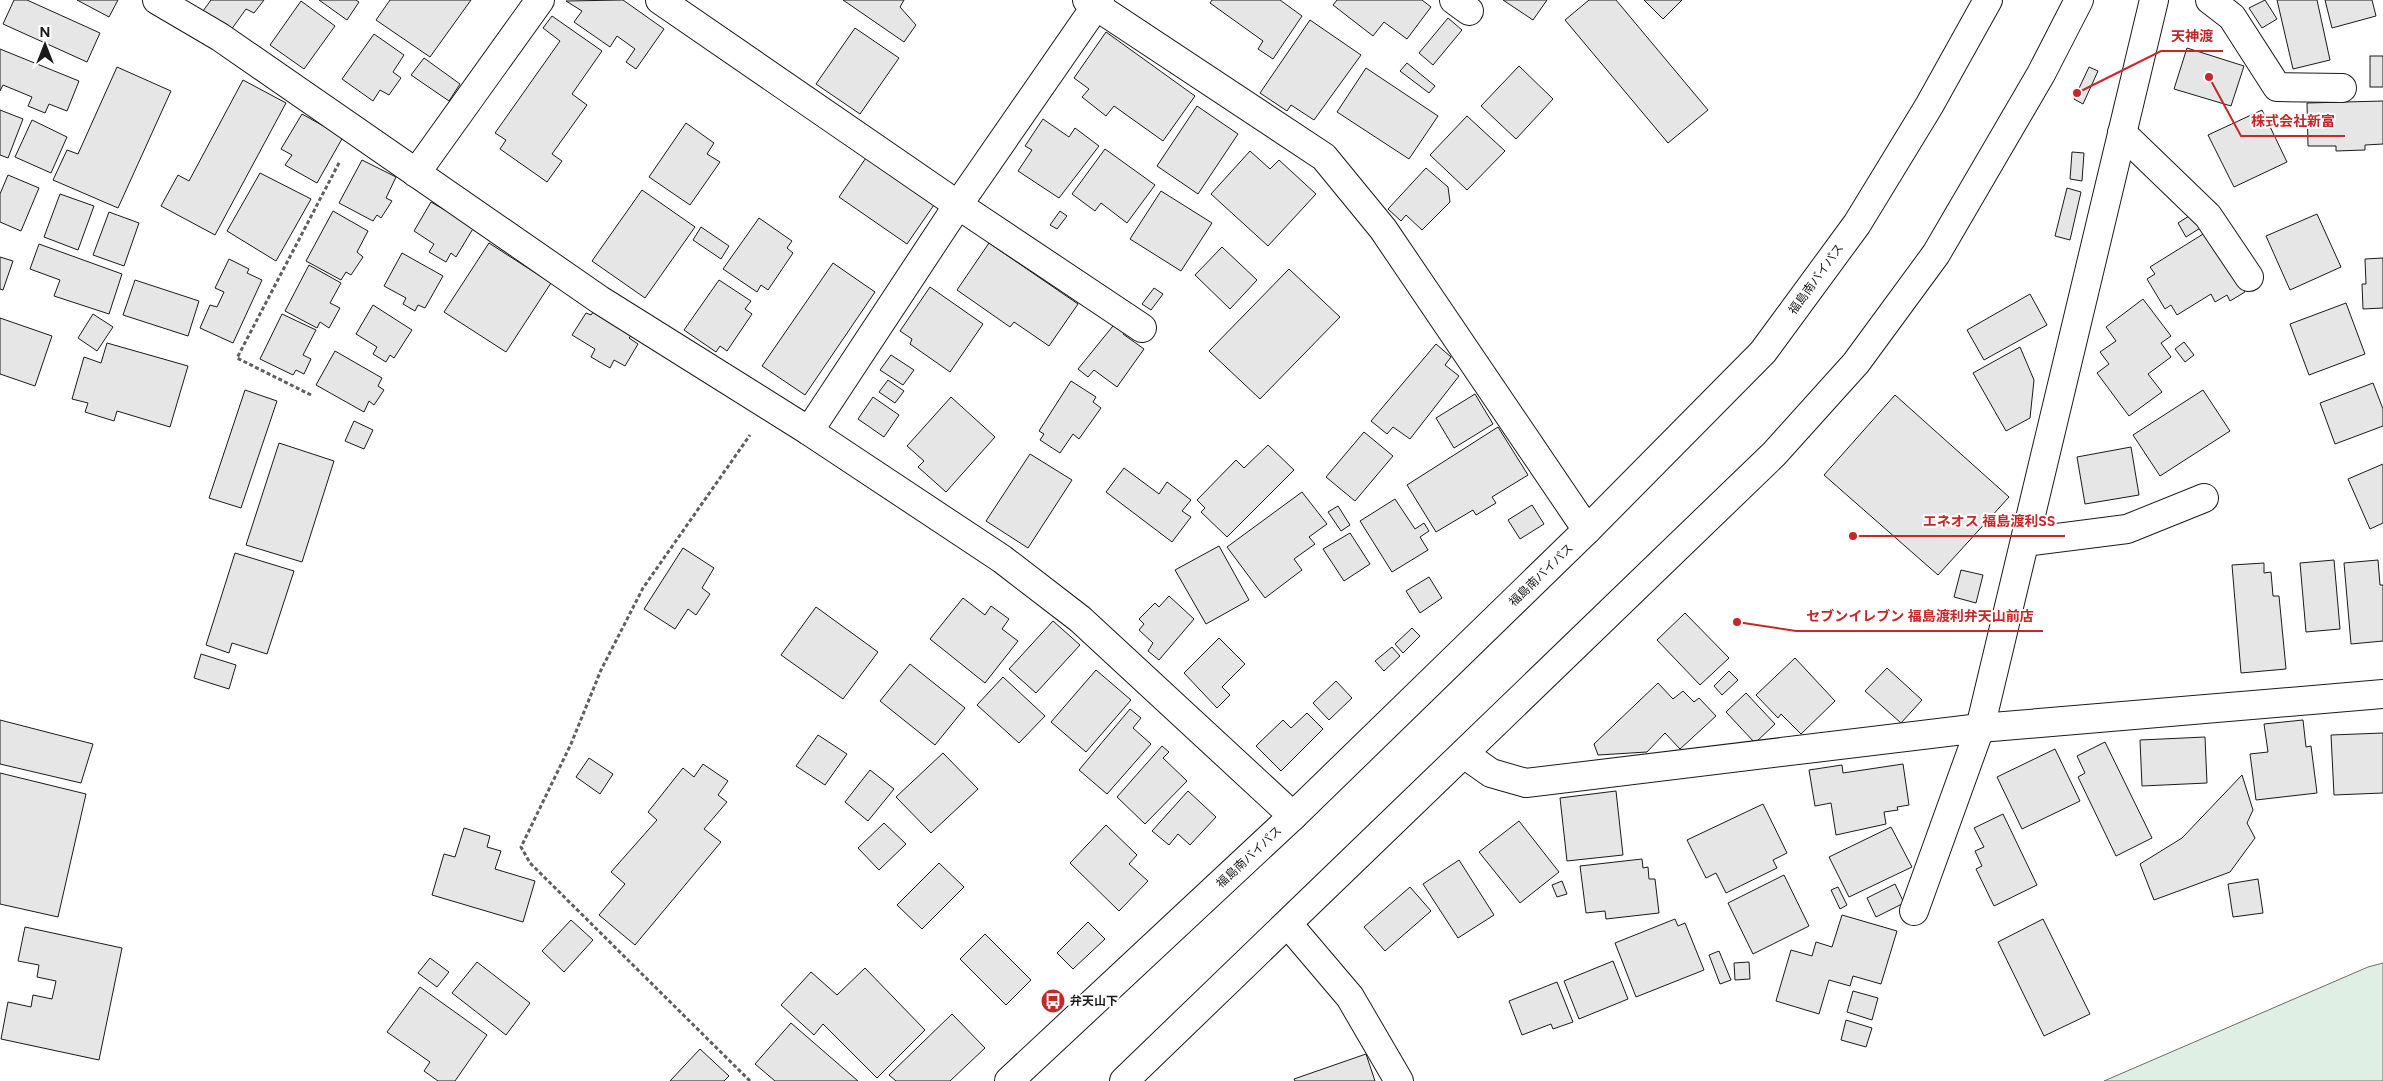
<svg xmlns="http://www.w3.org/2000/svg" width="2383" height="1081" font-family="Figtree,'Noto Sans JP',sans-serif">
<rect width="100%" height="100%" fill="#fff"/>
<!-- green -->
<polygon fill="#e0efe3" stroke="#6a6a6a" points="2383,963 2383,1081 2104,1081 2368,967"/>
<!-- building -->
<g fill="#e6e6e6" stroke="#1a1a1a">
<polygon points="14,0 27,0 100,33 87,62 3,24"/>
<polygon points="77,0 118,0 109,17"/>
<polygon points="211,0 264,0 254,13 246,9 231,30 203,11"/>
<polygon points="319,0 356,0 359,2 347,20"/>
<polygon points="390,0 471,0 430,57 376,20"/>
<polygon points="623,0 664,29 636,69 626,62 635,49 617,36 610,47 574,22 582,11 566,1"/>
<polygon points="843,0 904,0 900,7 916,25 904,42"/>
<polygon points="1212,0 1280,0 1302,16 1273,59 1258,49 1263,41 1210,3"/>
<polygon points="1337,0 1422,0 1431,7 1407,39 1384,22 1373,36 1333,5"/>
<polygon points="1503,0 1547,0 1533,20"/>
<polygon points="1589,0 1616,0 1708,110 1668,143 1565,20"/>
<polygon points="1644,0 1682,0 1663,19"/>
<polygon points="2265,0 2277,19 2262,28 2249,8"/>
<polygon points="2277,0 2317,0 2330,60 2293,69"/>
<polygon points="2325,0 2372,0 2376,16 2332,28"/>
<polygon points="301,1 335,26 304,69 270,45"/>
<polygon points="552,16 602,51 572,94 587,105 552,154 562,161 547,182 500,149 506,140 495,133 560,41 543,28"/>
<polygon points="1448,18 1462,30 1433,65 1419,53"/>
<polygon points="1310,20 1361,55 1314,120 1291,105 1287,111 1260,93"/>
<polygon points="855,28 899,58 860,114 816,84"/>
<polygon points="1106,32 1195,96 1163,141 1114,106 1106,116 1082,97 1089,89 1074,78"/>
<polygon points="374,34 404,55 393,72 401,78 389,95 380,90 373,101 342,79"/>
<polygon points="2187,48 2244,66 2231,106 2174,89"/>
<polygon points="0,49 79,81 67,111 49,104 45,113 28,106 32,97 3,85 0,91"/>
<rect x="2370" y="56" width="13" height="31"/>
<polygon points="424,58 460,84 449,101 411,75"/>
<polygon points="1407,63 1435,86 1429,93 1400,71"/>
<polygon points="1519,66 1553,99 1516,139 1481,106"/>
<polygon points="117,67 171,91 118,208 53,180 67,150 78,154"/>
<polygon points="2089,67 2098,71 2083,104 2074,99"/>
<polygon points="1366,68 1438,116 1409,159 1337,112"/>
<polygon points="243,80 286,103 215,235 161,206 178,175 189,181"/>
<polygon points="2383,101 2383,144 2365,145 2365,150 2336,151 2336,146 2308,146 2307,103"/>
<polygon points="1197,106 1238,134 1198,194 1157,166"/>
<polygon points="0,110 23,119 8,158 0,155"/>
<polygon points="2262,110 2287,162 2234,187 2208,135"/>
<polygon points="302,114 343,137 317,183 285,165 292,155 281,149"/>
<polygon points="1467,116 1505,151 1467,190 1430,155"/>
<polygon points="1043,119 1069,137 1075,128 1099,146 1059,198 1018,171 1032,150 1025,146"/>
<polygon points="32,120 67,137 51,173 15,157"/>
<polygon points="686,123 714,143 707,154 720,162 690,205 649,177"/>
<polygon points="1105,149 1155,185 1127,223 1101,203 1095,211 1072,194"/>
<polygon points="1250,151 1270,169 1279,160 1316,194 1268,246 1211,194"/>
<polygon points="2072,152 2084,153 2082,181 2070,179"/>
<polygon points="868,155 936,202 907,244 839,197"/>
<polygon points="362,160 396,177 386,198 392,201 381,218 377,215 373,221 339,203"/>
<polygon points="1426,168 1448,187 1450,202 1422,230 1406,215 1401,221 1388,209"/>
<polygon points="260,173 311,199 276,261 227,231"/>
<polygon points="8,175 39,188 21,231 0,222 0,194"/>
<polygon points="2067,188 2081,192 2070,240 2055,236"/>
<polygon points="642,190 695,227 645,298 592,261"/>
<polygon points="1161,191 1212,223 1181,271 1130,239"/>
<polygon points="60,194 94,206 78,250 44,237"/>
<polygon points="431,202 474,227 456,257 451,253 446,262 429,252 434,244 414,231"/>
<polygon points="333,211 368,231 357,252 363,257 351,275 346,272 341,280 306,261"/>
<polygon points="1060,211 1067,216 1057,229 1050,225"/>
<polygon points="2197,211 2205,225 2186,237 2178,223"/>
<polygon points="109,212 139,223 124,266 93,255"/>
<polygon points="2317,214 2341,267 2290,290 2266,236"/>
<polygon points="759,218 792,241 787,248 793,253 768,290 761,285 757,292 723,269"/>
<polygon points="701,227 729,246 721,259 693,240"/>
<polygon points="2208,231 2245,292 2230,301 2227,295 2215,302 2211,294 2177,315 2171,305 2165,309 2147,279 2155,274 2150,267"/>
<polygon points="489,243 551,283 506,352 444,312"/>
<polygon points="989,243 1078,304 1049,346 1014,322 1010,327 957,290"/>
<polygon points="39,244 122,274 109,314 54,296 60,280 30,269"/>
<polygon points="1222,247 1257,280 1230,309 1195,275"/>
<polygon points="402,253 443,276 425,308 418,305 415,311 403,304 406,298 384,286"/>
<polygon points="0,257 13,261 3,290 0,289"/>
<polygon points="2383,258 2383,308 2363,309 2362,284 2366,284 2365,259"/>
<polygon points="229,259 249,269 247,273 262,280 233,343 200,328 210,305 217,307 224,292 215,288"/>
<polygon points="833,263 875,292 805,395 762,366"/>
<polygon points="309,265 341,283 330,303 340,308 329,328 320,322 317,328 285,311"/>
<polygon points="1289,269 1340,317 1260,399 1209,351"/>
<polygon points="135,280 199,301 188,336 123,315"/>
<polygon points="719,280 751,301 745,309 752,314 727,351 720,346 716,352 684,330"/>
<polygon points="930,287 983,324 950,372 910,344 912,339 900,331"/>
<polygon points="1154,288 1163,294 1151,310 1142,304"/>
<polygon points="2030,294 2047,325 1984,360 1967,330"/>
<polygon points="2143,299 2171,336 2161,343 2171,357 2148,374 2162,392 2129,416 2097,373 2109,364 2100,352 2116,341 2106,327"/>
<polygon points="2346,303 2365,354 2309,375 2290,324"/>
<polygon points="373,305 412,330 394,358 390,355 386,362 373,354 377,347 356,334"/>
<polygon points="597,307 634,332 629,338 638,344 625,366 614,360 610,368 591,357 595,349 572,335 586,313 591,315"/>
<polygon points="93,314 113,327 97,351 78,338"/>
<polygon points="282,314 316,330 303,355 311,359 304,374 296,370 293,375 260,359"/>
<polygon points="0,318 52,336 35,386 0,374"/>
<polygon points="1117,321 1127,329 1123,334 1144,349 1117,387 1094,370 1088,377 1078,369"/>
<polygon points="2184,342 2194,355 2185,362 2175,349"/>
<polygon points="107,343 188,366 170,427 117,411 114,421 85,412 88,403 72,399 84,357 101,363"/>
<polygon points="1436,344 1451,357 1445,365 1459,376 1410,439 1393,427 1387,434 1371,421"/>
<polygon points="2020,347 2034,380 2030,418 2006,431 1973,373"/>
<polygon points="335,351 382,378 378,386 384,390 374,405 369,401 364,412 316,385"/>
<polygon points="891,355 914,370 903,385 880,370"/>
<polygon points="888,380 904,391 895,403 879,392"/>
<polygon points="1071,381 1096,397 1093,402 1101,408 1079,439 1073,434 1060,453 1040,440 1044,434 1039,431"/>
<polygon points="2373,383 2383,409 2383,426 2335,444 2320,403"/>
<polygon points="245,390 277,401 241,508 209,498"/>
<polygon points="2203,390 2230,431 2160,476 2133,435"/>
<polygon points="1475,394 1493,424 1454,448 1436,418"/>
<polygon points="1895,395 2009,497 1938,575 1824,475"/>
<polygon points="873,397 899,415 884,437 858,419"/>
<polygon points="951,397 995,437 946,492 918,467 924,461 907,446"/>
<polygon points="354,421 373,430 364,449 345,441"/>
<polygon points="1498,427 1528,475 1492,497 1496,503 1476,515 1473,510 1436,532 1407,485"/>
<polygon points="1364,432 1393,456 1355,501 1326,477"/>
<polygon points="279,443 334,461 302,562 246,545"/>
<polygon points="1268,445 1294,470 1227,537 1201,512 1205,508 1197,500 1236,460 1244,468"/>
<polygon points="2131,447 2139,495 2085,504 2077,457"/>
<polygon points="1030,454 1072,480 1028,548 986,521"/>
<polygon points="2383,464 2383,523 2370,529 2348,479"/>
<polygon points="1124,468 1159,494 1167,482 1191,500 1182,511 1191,517 1172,542 1106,492"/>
<polygon points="1302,492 1327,524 1309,537 1315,544 1294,559 1302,570 1265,598 1227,547"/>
<polygon points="1395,499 1415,529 1424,523 1429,531 1420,537 1428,550 1392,572 1360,521"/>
<polygon points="1532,505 1544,524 1520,539 1508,520"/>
<polygon points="1338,506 1350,525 1341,531 1328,512"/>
<polygon points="1350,533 1370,564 1344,581 1323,549"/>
<polygon points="1219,546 1249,600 1206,624 1175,570"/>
<polygon points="683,548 714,568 702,588 710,594 696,615 688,609 675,629 644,609"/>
<polygon points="235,553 294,571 267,654 232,643 229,653 206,645"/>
<polygon points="2334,560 2340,629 2306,632 2300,563"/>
<polygon points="2378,560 2380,585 2383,585 2383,641 2351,644 2344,563"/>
<polygon points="2264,563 2264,573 2271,572 2273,596 2279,596 2286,669 2241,673 2232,565"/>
<polygon points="1961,570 1983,575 1976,603 1954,597"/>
<polygon points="1429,577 1442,598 1420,613 1406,591"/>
<polygon points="1169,596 1194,619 1159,660 1148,651 1153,643 1139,630 1144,624 1139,619 1155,603 1159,607"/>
<polygon points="963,598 985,615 991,606 1009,619 1002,629 1018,641 985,683 930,639"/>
<polygon points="816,607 878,652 843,699 781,655"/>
<polygon points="1685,613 1729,658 1700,685 1657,640"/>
<polygon points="1053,621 1080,645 1036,693 1009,669"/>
<polygon points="1412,628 1420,636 1403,653 1395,644"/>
<polygon points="1219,638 1245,664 1222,687 1230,695 1217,708 1184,673"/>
<polygon points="1392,647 1400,656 1384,671 1375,661"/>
<polygon points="201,654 236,665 229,689 194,678"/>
<polygon points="1795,658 1835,701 1801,734 1781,714 1778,718 1756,695"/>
<polygon points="910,664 965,708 935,745 880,701"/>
<polygon points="1887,668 1922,700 1901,723 1865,691"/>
<polygon points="1096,670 1131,700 1086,752 1051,722"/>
<polygon points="1729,671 1738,680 1722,695 1714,686"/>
<polygon points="1003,677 1045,716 1019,743 977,705"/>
<polygon points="1336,681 1352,698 1329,720 1313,703"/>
<polygon points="1658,683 1673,699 1683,691 1694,702 1699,698 1716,716 1680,749 1665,733 1647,752 1598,755 1594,744"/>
<polygon points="1746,693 1775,724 1755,743 1726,712"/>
<polygon points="1130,709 1141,718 1133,728 1151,744 1107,794 1079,770"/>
<polygon points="1307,713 1323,729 1281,771 1256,746 1283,720 1291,728"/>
<polygon points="0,720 93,744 81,783 0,764"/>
<polygon points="2303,720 2306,747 2311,746 2317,793 2256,800 2250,754 2268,752 2264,724"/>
<polygon points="2383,733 2383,793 2334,795 2331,735"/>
<polygon points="818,735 847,754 825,785 796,766"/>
<polygon points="2205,737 2207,783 2142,786 2140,740"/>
<polygon points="2105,742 2152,838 2116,856 2078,777 2085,773 2077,756"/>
<polygon points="1162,746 1169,752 1163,758 1187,781 1145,824 1117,797"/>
<polygon points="2055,749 2080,801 2022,829 1997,777"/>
<polygon points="943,753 978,789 931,833 896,797"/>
<polygon points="589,758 613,774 600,794 576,777"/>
<polygon points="703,764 728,781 718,795 727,802 704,829 721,842 635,945 599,915 625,884 611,872 657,820 648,812 683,768 694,777"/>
<polygon points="1903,764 1909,805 1897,807 1898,810 1884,812 1886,824 1836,835 1831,803 1815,806 1809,770 1842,765 1843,773"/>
<polygon points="870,770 894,789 868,821 845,802"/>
<polygon points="0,773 86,794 58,917 0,904"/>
<polygon points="2242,775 2253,810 2247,823 2255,838 2230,872 2154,900 2140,864 2182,838"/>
<polygon points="1188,791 1216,817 1190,845 1178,834 1169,845 1152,831"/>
<polygon points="1616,791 1623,855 1567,861 1560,798"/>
<polygon points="1763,804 1787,853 1773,860 1777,868 1726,893 1716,873 1706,878 1687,840"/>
<polygon points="2003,814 2037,885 1994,906 1976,869 1982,866 1975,851 1984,847 1974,828"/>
<polygon points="1519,821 1559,872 1520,903 1479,852"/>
<polygon points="884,823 906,844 879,870 858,848"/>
<polygon points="1106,825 1137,855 1129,864 1148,881 1119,911 1070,863"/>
<polygon points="1891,827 1912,867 1849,897 1829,857"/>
<polygon points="464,828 490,836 487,847 501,851 495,869 535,881 523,922 432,895 444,854 455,857"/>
<polygon points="1642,859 1643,868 1648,867 1649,879 1655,879 1659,913 1606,919 1605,911 1586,913 1580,866"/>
<polygon points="1459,860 1494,915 1458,938 1423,884"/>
<polygon points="939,863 964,887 922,929 897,905"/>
<polygon points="1784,875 1809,926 1753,954 1728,903"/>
<polygon points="2258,879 2263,913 2233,917 2228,884"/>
<polygon points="1562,881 1567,894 1557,897 1552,885"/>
<polygon points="1895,884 1904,903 1876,917 1867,898"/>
<polygon points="1410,887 1431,911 1385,951 1364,927"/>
<polygon points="1838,887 1847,905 1840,909 1831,890"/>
<polygon points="1842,915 1897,931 1881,984 1853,976 1850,986 1829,980 1819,1014 1776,1001 1791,950 1812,956 1816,942 1832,947"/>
<polygon points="1675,919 1678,926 1685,923 1704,970 1636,997 1615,943"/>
<polygon points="2043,919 2090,1014 2044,1036 1998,942"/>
<polygon points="571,920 593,940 564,972 542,951"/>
<polygon points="1088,922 1105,939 1073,969 1057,953"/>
<polygon points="25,927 122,948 99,1060 1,1039 8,1002 31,1007 33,995 52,999 56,981 37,977 39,965 18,961"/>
<polygon points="985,934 1031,980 1006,1005 960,959"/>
<polygon points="1719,951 1731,980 1720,984 1709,955"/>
<polygon points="430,958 449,972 437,987 418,973"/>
<polygon points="1613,961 1628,999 1579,1019 1564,981"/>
<polygon points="477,962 530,1003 506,1035 452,993"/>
<polygon points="1749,962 1750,979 1735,980 1734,963"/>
<polygon points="865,968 925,1030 877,1078 823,1024 814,1035 781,1005 811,972 837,995"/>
<polygon points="1557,982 1573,1022 1553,1029 1551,1024 1522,1035 1509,1001"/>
<polygon points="420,987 487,1035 455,1081 438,1081 424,1071 430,1062 387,1032"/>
<polygon points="1853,991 1878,998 1872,1020 1847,1012"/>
<polygon points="952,1014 985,1048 950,1081 896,1081 889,1075"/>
<polygon points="1846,1020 1872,1028 1866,1047 1841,1040"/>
<polygon points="791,1023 858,1081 775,1081 755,1064"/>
<polygon points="700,1049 729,1076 724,1081 670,1081"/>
<polygon points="1366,1054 1375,1081 1295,1081 1294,1079"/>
</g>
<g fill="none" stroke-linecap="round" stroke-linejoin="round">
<defs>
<g id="minor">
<polyline points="157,0 220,37 600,300 809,431 1002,559 1080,619 1293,816"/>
<polyline points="660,0 958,205 1142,328"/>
<polyline points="1087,0 1324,157 1383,229 1587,530"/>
<polyline points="1454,0 1469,11"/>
<polyline points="2210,0 2232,17 2277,87 2342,88"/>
<polyline points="2122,133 2208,216 2249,277"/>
<polyline points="416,173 540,0"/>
<polyline points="809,431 958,205 1100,0"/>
<polyline points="2025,542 2127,529 2204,498"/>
<polyline points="1464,754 1491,773 1526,783 1980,728 2383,694"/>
<polyline points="1914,911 1980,728 2154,0"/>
<polyline points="1288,924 1350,997 1399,1081"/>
</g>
<g id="trunk">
<polyline points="1009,1081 1293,816 1587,530 1763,352 1857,224 1929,106 1988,0"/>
<polyline points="1124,1081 1774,454 1856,363 1936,254 2041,74 2079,0"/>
</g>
</defs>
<!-- minor casing -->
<use href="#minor" stroke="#1a1a1a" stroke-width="30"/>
<!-- trunk casing -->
<use href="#trunk" stroke="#1a1a1a" stroke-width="30"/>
<!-- path -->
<g stroke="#5f5f5f" stroke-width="3" stroke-dasharray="4 2.5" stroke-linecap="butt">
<polyline points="311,395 237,358 340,161"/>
<polyline points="750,1081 530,863 521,847 571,744 601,670 643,588 750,435"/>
</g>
<!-- minor -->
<use href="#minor" stroke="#fff" stroke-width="28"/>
<!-- trunk -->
<use href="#trunk" stroke="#fff" stroke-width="28"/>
</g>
<!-- icons -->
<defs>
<symbol id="bus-disc" viewBox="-11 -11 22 22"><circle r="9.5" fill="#c62828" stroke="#fff"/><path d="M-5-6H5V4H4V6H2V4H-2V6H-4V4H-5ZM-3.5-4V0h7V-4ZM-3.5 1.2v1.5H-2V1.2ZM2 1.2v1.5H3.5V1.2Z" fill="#fff"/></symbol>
</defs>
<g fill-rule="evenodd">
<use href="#bus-disc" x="1039" y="987" width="28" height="28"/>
</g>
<g text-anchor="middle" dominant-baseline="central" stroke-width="4" stroke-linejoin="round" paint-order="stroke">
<!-- street labels -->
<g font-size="12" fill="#1a1a1a" stroke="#fff">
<text transform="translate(1816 279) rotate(-54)">福島南バイパス</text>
<text transform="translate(1541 575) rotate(-44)">福島南バイパス</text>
<text transform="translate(1249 857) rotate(-43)">福島南バイパス</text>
</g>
<!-- poi labels -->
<g font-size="12" font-weight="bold" fill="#1a1a1a" stroke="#fff" text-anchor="start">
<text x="1070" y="1001">弁天山下</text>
</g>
</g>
<!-- callouts -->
<path fill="none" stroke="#c62828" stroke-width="2" d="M2077 93L2161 51H2223M2209 77L2241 136H2345M1853 536L1913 536H2065M1737 622L1796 631H2043"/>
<g fill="#c62828" stroke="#fff" stroke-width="2">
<circle cx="2077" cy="93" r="5"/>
<circle cx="2209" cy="77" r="5"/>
<circle cx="1853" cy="536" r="5"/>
<circle cx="1737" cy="622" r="5"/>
</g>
<g font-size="14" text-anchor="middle" font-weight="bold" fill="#c62828" stroke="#fff" stroke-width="4" stroke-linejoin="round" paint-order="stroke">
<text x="2192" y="41">天神渡</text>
<text x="2293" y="126">株式会社新富</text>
<text x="1989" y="526">エネオス 福島渡利SS</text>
<text x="1920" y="621">セブンイレブン 福島渡利弁天山前店</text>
</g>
<!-- north arrow -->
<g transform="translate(45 45)" stroke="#ffffff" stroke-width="4" paint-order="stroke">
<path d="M0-4L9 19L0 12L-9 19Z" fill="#1a1a1a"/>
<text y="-8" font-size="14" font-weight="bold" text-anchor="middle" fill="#1a1a1a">N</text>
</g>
</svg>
